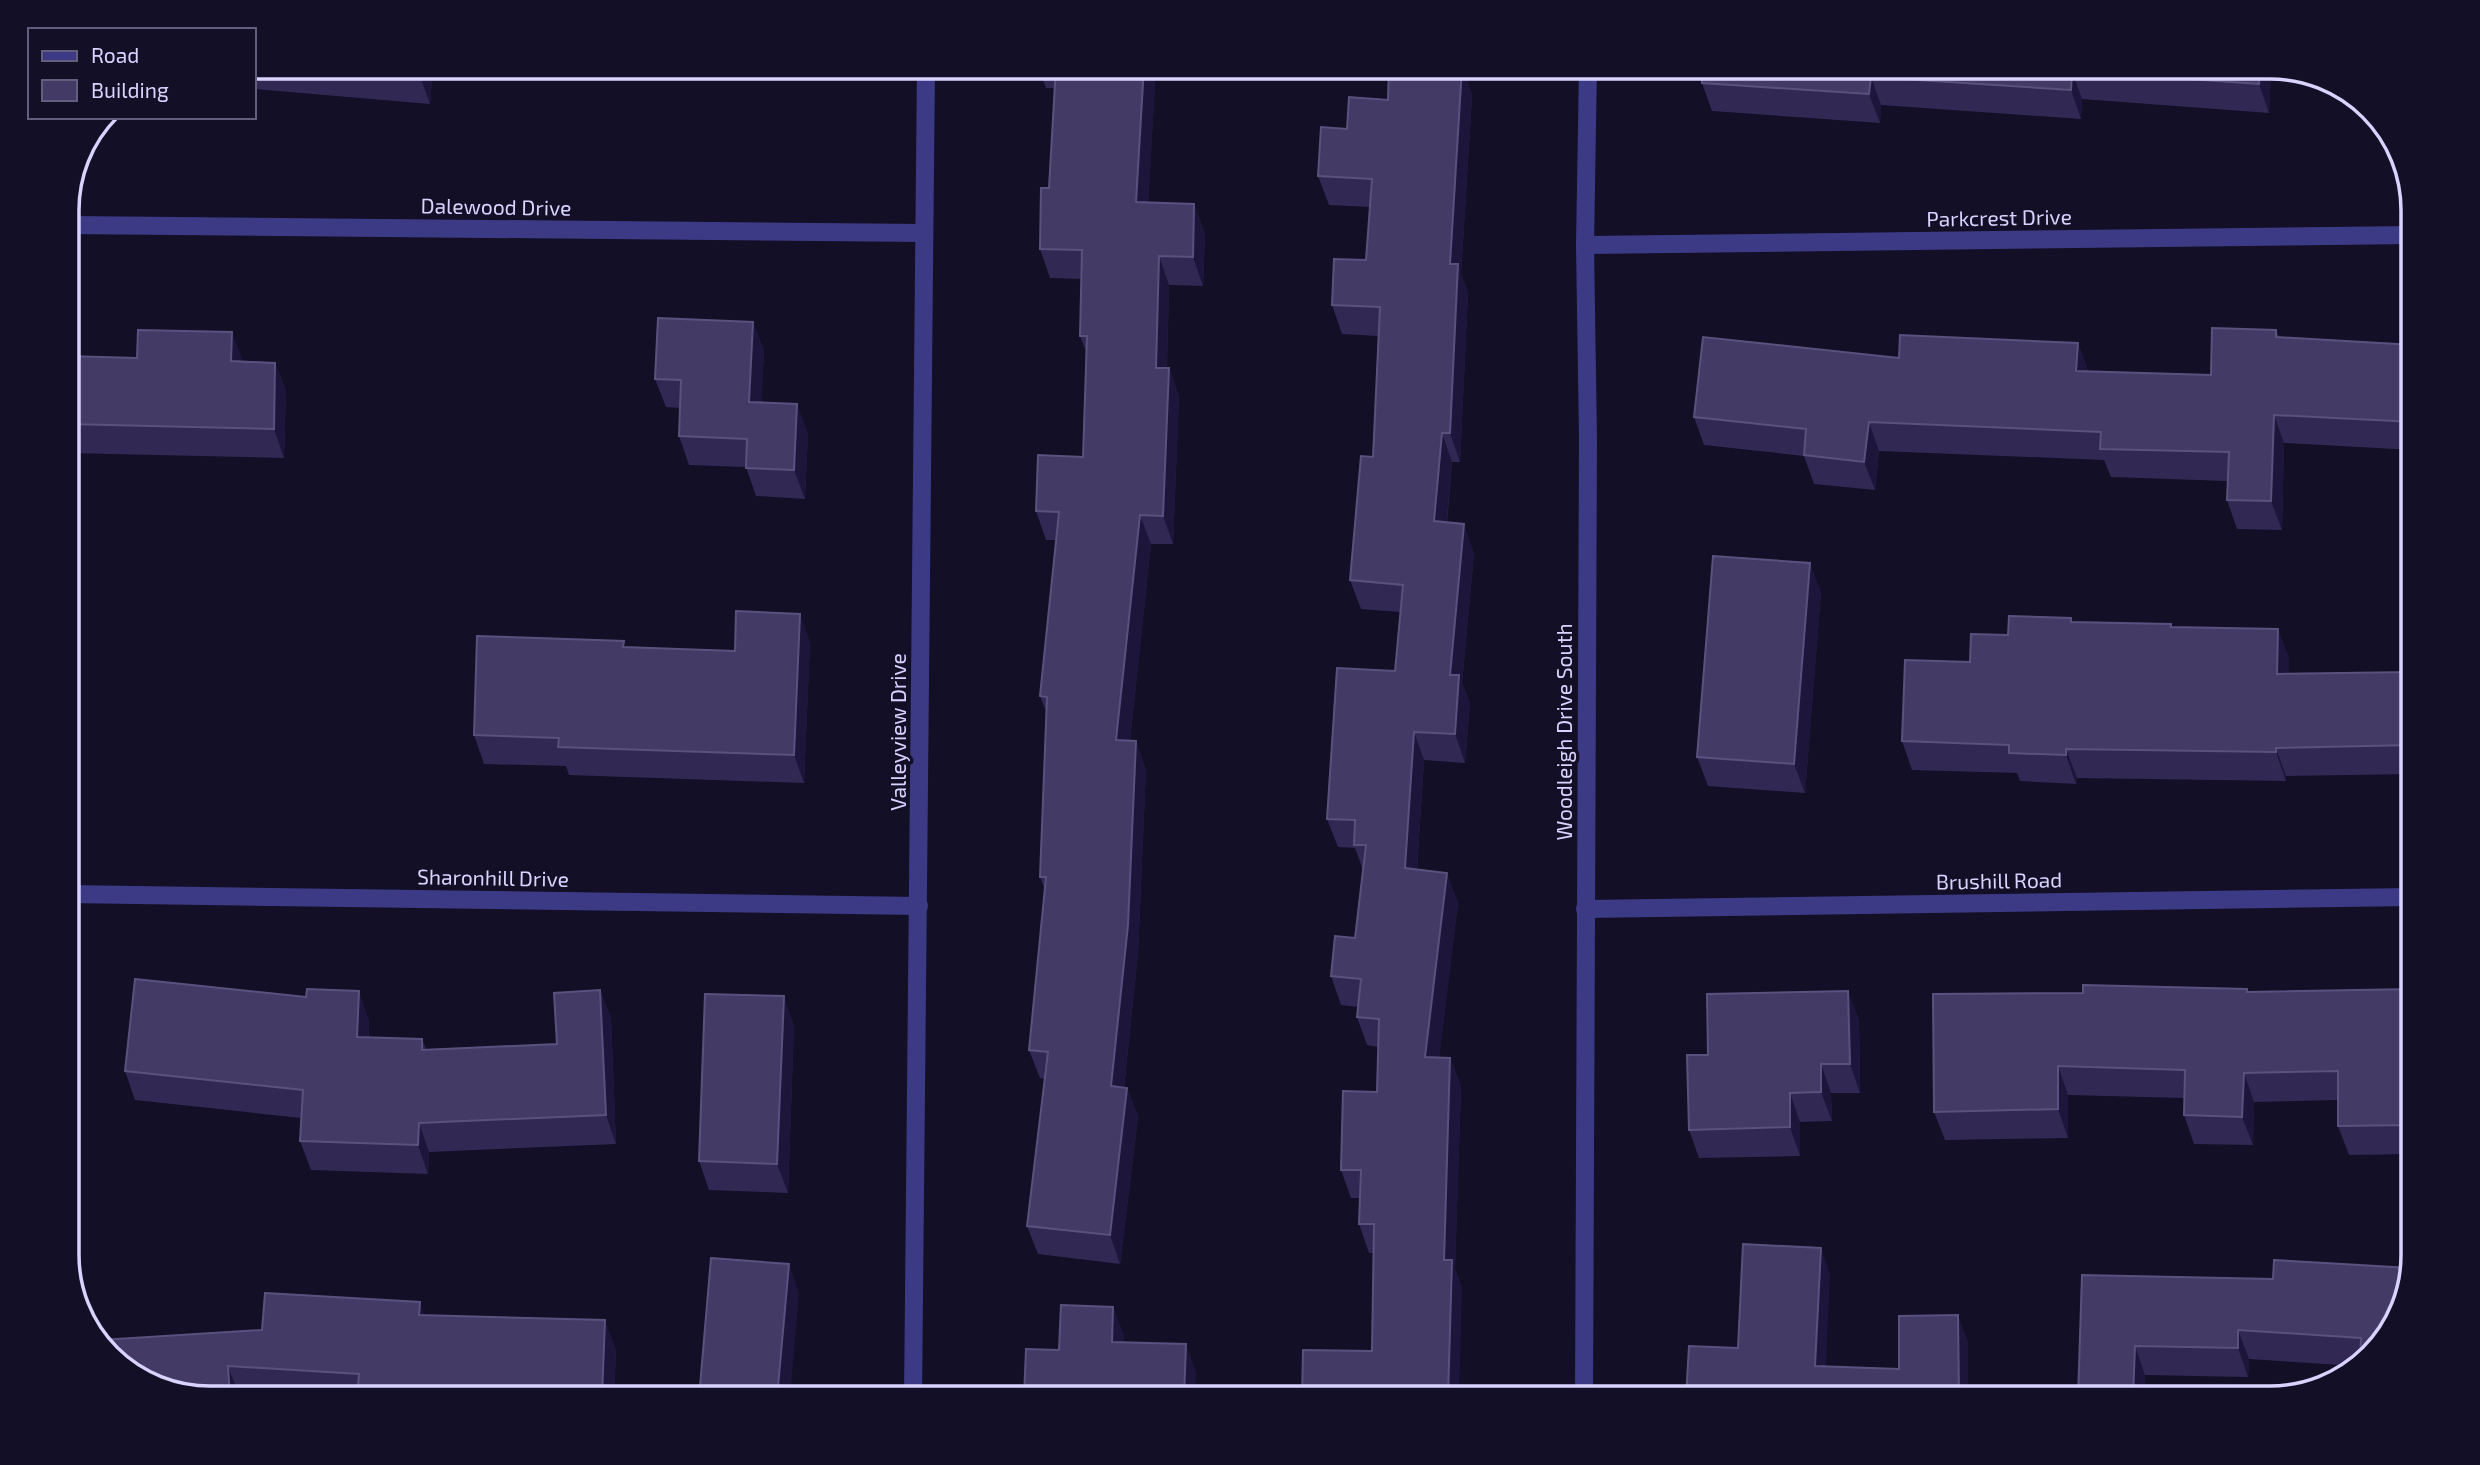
<svg xmlns="http://www.w3.org/2000/svg" width="2480" height="1465" font-family="'Exo 2',sans-serif">
<rect width="100%" height="100%" fill="#130f26"/>
<g fill="none" stroke-linecap="round" stroke-linejoin="round">
<!-- street -->
<g stroke="#3d3a85" stroke-width="18">
<polyline points="67,225 924,233"/>
<polyline points="1585,245 2413,235"/>
<polyline points="67,894 919,906"/>
<polyline points="1585,909 2413,897"/>
<polyline points="913,1398 926,66"/>
<polyline points="1584,1398 1588,439 1585,245 1588,66"/>
</g>
</g>
<!-- wall -->
<g fill="#312854">
<polygon points="254,66 433,66 430,104 254,89"/>
<polygon points="1038,66 1156,66 1148,202 1205,232 1203,286 1169,285 1167,368 1169,368 1179,397 1173,544 1151,544 1130,740 1146,769 1138,953 1124,1088 1127,1088 1138,1117 1120,1264 1038,1254 1027,1226 1045,1079 1040,1078 1029,1050 1045,890 1040,877 1047,714 1040,696 1056,540 1046,540 1036,511 1083,457 1087,354 1080,336 1081,279 1050,278 1040,249 1049,188 1055,88 1046,88"/>
<polygon points="1389,66 1469,66 1468,84 1472,96 1461,274 1468,293 1460,462 1452,462 1447,523 1474,553 1462,683 1470,704 1465,763 1424,760 1417,870 1458,902 1439,1057 1450,1058 1461,1086 1455,1269 1462,1289 1372,1351 1374,1253 1369,1253 1359,1224 1360,1198 1351,1198 1341,1170 1377,1092 1378,1047 1367,1045 1357,1017 1358,1007 1341,1005 1331,976 1355,938 1363,870 1355,848 1338,847 1327,819 1395,671 1400,612 1361,609 1350,580 1373,457 1378,336 1342,334 1332,305 1366,260 1370,207 1329,205 1318,176 1347,129 1388,100"/>
<polygon points="1703,66 2271,66 2269,113 2082,99 2081,119 1881,105 1880,123 1712,111 1702,83"/>
<polygon points="753,322 764,351 761,403 808,433 805,499 756,496 746,467 689,465 679,436 680,408 666,407 655,379"/>
<polygon points="2276,330 2279,337 2413,345 2413,450 2284,443 2282,530 2237,529 2227,500 2227,481 2111,477 2104,460 1879,451 1875,490 1814,484 1804,456 1704,445 1694,417 1899,358 2078,343 2088,371 2211,375"/>
<polygon points="67,356 275,363 286,391 284,458 67,453"/>
<polygon points="1821,592 1805,793 1708,786 1697,757"/>
<polygon points="2073,622 2171,624 2172,627 2289,657 2288,674 2413,672 2413,774 2286,776 2286,781 2077,778 2076,784 2020,781 2017,773 1912,770 1902,741 1970,662 2008,635"/>
<polygon points="810,642 804,783 569,775 566,766 484,764 474,735 626,647 735,651"/>
<polygon points="2413,989 2413,1154 2349,1155 2338,1126 2338,1100 2254,1102 2253,1145 2194,1144 2184,1115 2184,1098 2068,1095 2068,1138 1945,1140 1934,1112 2248,992"/>
<polygon points="600,990 611,1018 616,1144 429,1152 428,1174 311,1170 300,1141 301,1118 135,1100 125,1071 369,1020 369,1037 422,1039 426,1049 557,1044"/>
<polygon points="1859,1019 1860,1093 1831,1093 1832,1121 1800,1122 1800,1156 1699,1158 1689,1130 1708,1055"/>
<polygon points="794,1025 788,1193 709,1190 699,1161"/>
<polygon points="2082,1275 2395,1327 2356,1366 2249,1359 2248,1377 2145,1375 2145,1398 2079,1398"/>
<polygon points="425,1315 616,1349 614,1398 300,1398 239,1395 138,1380 262,1330"/>
</g>
<!-- shaded-wall -->
<g fill="#1d163a">
<polygon points="420,66 433,66 430,104 420,76"/>
<polygon points="1144,66 1156,66 1147,231 1136,202"/>
<polygon points="1457,66 1469,66 1468,84 1472,96 1461,274 1468,293 1460,462 1450,433 1450,264"/>
<polygon points="2260,66 2272,67 2269,113 2259,84"/>
<polygon points="2072,71 2082,99 2081,119 2071,90"/>
<polygon points="1871,77 1881,105 1880,123 1869,94"/>
<polygon points="1194,204 1205,232 1203,286 1193,257"/>
<polygon points="1159,256 1169,285 1166,397 1156,368"/>
<polygon points="753,322 764,351 760,431 749,402"/>
<polygon points="232,332 243,361 241,390 231,361"/>
<polygon points="2078,343 2088,371 2076,371"/>
<polygon points="275,363 286,391 284,458 274,429"/>
<polygon points="1169,368 1179,397 1173,544 1163,516"/>
<polygon points="797,404 808,433 805,499 794,470"/>
<polygon points="2274,415 2284,443 2282,530 2271,501"/>
<polygon points="1869,422 1879,451 1875,490 1864,462"/>
<polygon points="1442,433 1452,462 1444,550 1434,521"/>
<polygon points="1140,515 1151,544 1127,768 1116,740"/>
<polygon points="1464,524 1474,553 1462,683 1470,704 1465,763 1455,734 1450,675"/>
<polygon points="1810,563 1821,592 1805,793 1794,764"/>
<polygon points="800,614 810,642 804,783 794,755"/>
<polygon points="2278,629 2289,657 2288,703 2277,674"/>
<polygon points="1414,732 1424,760 1415,897 1405,868"/>
<polygon points="1136,741 1146,769 1138,953 1121,1115 1111,1086"/>
<polygon points="2276,748 2286,776 2286,781 2276,752"/>
<polygon points="2066,749 2077,778 2076,784 2066,755"/>
<polygon points="1447,873 1458,902 1436,1086 1425,1057"/>
<polygon points="600,990 611,1018 616,1144 606,1115"/>
<polygon points="359,991 369,1020 368,1066 357,1037"/>
<polygon points="1848,991 1859,1019 1860,1093 1850,1064"/>
<polygon points="784,996 794,1025 788,1193 777,1164"/>
<polygon points="1450,1058 1461,1086 1455,1269 1462,1289 1459,1398 1448,1398 1444,1260"/>
<polygon points="1821,1064 1831,1093 1832,1121 1821,1092"/>
<polygon points="2058,1066 2068,1095 2068,1138 2058,1109"/>
<polygon points="2244,1073 2254,1102 2253,1145 2242,1117"/>
<polygon points="1127,1088 1138,1117 1120,1264 1110,1235"/>
<polygon points="1790,1093 1800,1122 1800,1156 1790,1127"/>
<polygon points="419,1123 429,1152 428,1174 418,1145"/>
<polygon points="1821,1248 1830,1274 1825,1392 1815,1366"/>
<polygon points="789,1264 799,1293 790,1398 777,1398"/>
<polygon points="420,1302 430,1331 419,1315"/>
<polygon points="1113,1307 1124,1335 1122,1370 1112,1342"/>
<polygon points="1958,1315 1968,1341 1968,1398 1959,1398"/>
<polygon points="605,1320 616,1349 614,1398 602,1398"/>
<polygon points="2238,1330 2249,1359 2248,1377 2238,1348"/>
<polygon points="1186,1344 1196,1372 1195,1398 1184,1398"/>
<polygon points="2135,1346 2145,1375 2145,1398 2133,1398"/>
<polygon points="228,1366 239,1395 239,1398 230,1398"/>
</g>
<!-- building -->
<g fill="#433a66" stroke="#5a527e" stroke-width="2">
<polygon points="313,66 420,66 420,76"/>
<polygon points="1056,66 1144,66 1136,202 1194,204 1193,257 1159,256 1156,368 1169,368 1163,516 1140,515 1116,740 1136,741 1128,925 1111,1086 1127,1088 1110,1235 1027,1226 1048,1052 1029,1050 1046,877 1040,877 1047,697 1040,696 1059,512 1036,511 1038,455 1083,457 1087,336 1080,336 1082,250 1040,249 1041,188 1049,188"/>
<polygon points="1389,66 1457,66 1462,67 1450,264 1458,264 1450,433 1442,433 1434,521 1464,524 1450,675 1459,675 1455,734 1414,732 1405,868 1447,873 1425,1057 1450,1058 1444,1260 1452,1260 1448,1398 1302,1398 1303,1350 1372,1351 1374,1224 1359,1224 1361,1170 1341,1170 1343,1091 1377,1092 1379,1019 1357,1017 1361,979 1331,976 1335,936 1355,938 1366,845 1354,845 1355,820 1327,819 1337,668 1395,671 1403,585 1350,580 1361,456 1373,457 1380,307 1332,305 1334,259 1366,260 1372,179 1318,176 1321,127 1347,129 1349,97 1388,100"/>
<polygon points="1703,66 2260,66 2259,84 2072,71 2071,90 1871,77 1869,94 1702,83"/>
<polygon points="658,318 753,322 749,402 797,404 794,470 746,468 747,439 679,436 681,380 655,379"/>
<polygon points="2212,328 2276,330 2276,337 2413,345 2413,422 2274,415 2271,501 2227,500 2229,452 2100,449 2101,432 1869,422 1864,462 1804,455 1806,429 1694,417 1703,337 1899,358 1900,335 2078,343 2076,371 2211,375"/>
<polygon points="138,330 232,332 231,361 275,363 274,429 67,424 67,356 137,358"/>
<polygon points="1713,556 1810,563 1794,764 1697,757"/>
<polygon points="736,611 800,614 794,755 558,747 559,738 474,735 477,636 624,641 623,647 735,651"/>
<polygon points="2009,616 2071,618 2071,622 2171,624 2171,627 2278,629 2277,674 2413,672 2413,745 2276,748 2276,752 2066,749 2066,755 2009,753 2009,745 1902,741 1905,660 1970,662 1971,634 2008,635"/>
<polygon points="135,979 306,997 307,989 359,991 357,1037 422,1039 422,1050 557,1044 554,993 600,990 606,1115 419,1123 418,1145 300,1141 303,1090 125,1071"/>
<polygon points="2083,985 2247,989 2247,992 2413,989 2413,1125 2338,1126 2338,1071 2244,1073 2242,1117 2184,1115 2185,1070 2058,1066 2058,1109 1934,1112 1933,994 2083,993"/>
<polygon points="1848,991 1850,1064 1821,1064 1821,1092 1790,1093 1790,1127 1689,1130 1687,1055 1708,1055 1707,994"/>
<polygon points="705,994 784,996 777,1164 699,1161"/>
<polygon points="1743,1244 1821,1248 1815,1366 1899,1369 1899,1316 1958,1315 1959,1398 1686,1398 1689,1346 1738,1348"/>
<polygon points="711,1258 789,1264 777,1398 699,1398"/>
<polygon points="2274,1260 2410,1268 2395,1327 2360,1362 2361,1338 2238,1330 2238,1348 2135,1346 2133,1398 2078,1398 2082,1275 2273,1279"/>
<polygon points="265,1293 420,1302 419,1315 605,1320 602,1398 357,1398 359,1374 228,1366 230,1398 209,1398 138,1380 99,1340 262,1330"/>
<polygon points="1061,1305 1113,1307 1112,1342 1186,1344 1184,1398 1024,1398 1026,1349 1059,1350"/>
</g>
<g text-anchor="middle" dominant-baseline="central" stroke-width="7" stroke-linejoin="round" paint-order="stroke">
<!-- street labels -->
<g font-size="21" fill="#d9d4ff" stroke="#130f26">
<text transform="translate(496 206) rotate(1)">Dalewood Drive</text>
<text transform="translate(1999 217) rotate(-1)">Parkcrest Drive</text>
<text transform="translate(897 732) rotate(-90)">Valleyview Drive</text>
<text transform="translate(1563 732) rotate(-90)">Woodleigh Drive South</text>
<text transform="translate(493 877) rotate(1)">Sharonhill Drive</text>
<text transform="translate(1999 880) rotate(-1)">Brushill Road</text>
</g>
</g>
<!-- crop -->
<path d="M0 0H2480V1465H0ZM210 79H2270A131 131 0 0 1 2401 210V1255A131 131 0 0 1 2270 1386H210A131 131 0 0 1 79 1255V210A131 131 0 0 1 210 79Z" fill="#130f26" fill-rule="evenodd"/>
<path fill="none" stroke="#d9d4ff" stroke-width="3.5" d="M210 79H2270A131 131 0 0 1 2401 210V1255A131 131 0 0 1 2270 1386H210A131 131 0 0 1 79 1255V210A131 131 0 0 1 210 79Z"/>
<!-- legend -->
<rect x="28" y="28" width="228" height="91" fill="#130f26" stroke="#625e7d" stroke-width="2"/>
<rect x="42" y="51" width="35" height="10" fill="#3d3a85" stroke="#625e7d" stroke-width="2"/>
<text x="91" y="63" font-size="21" fill="#d9d4ff">Road</text>
<rect x="42" y="80" width="35" height="21" fill="#433a66" stroke="#625e7d" stroke-width="2"/>
<text x="91" y="98" font-size="21" fill="#d9d4ff">Building</text>
</svg>
